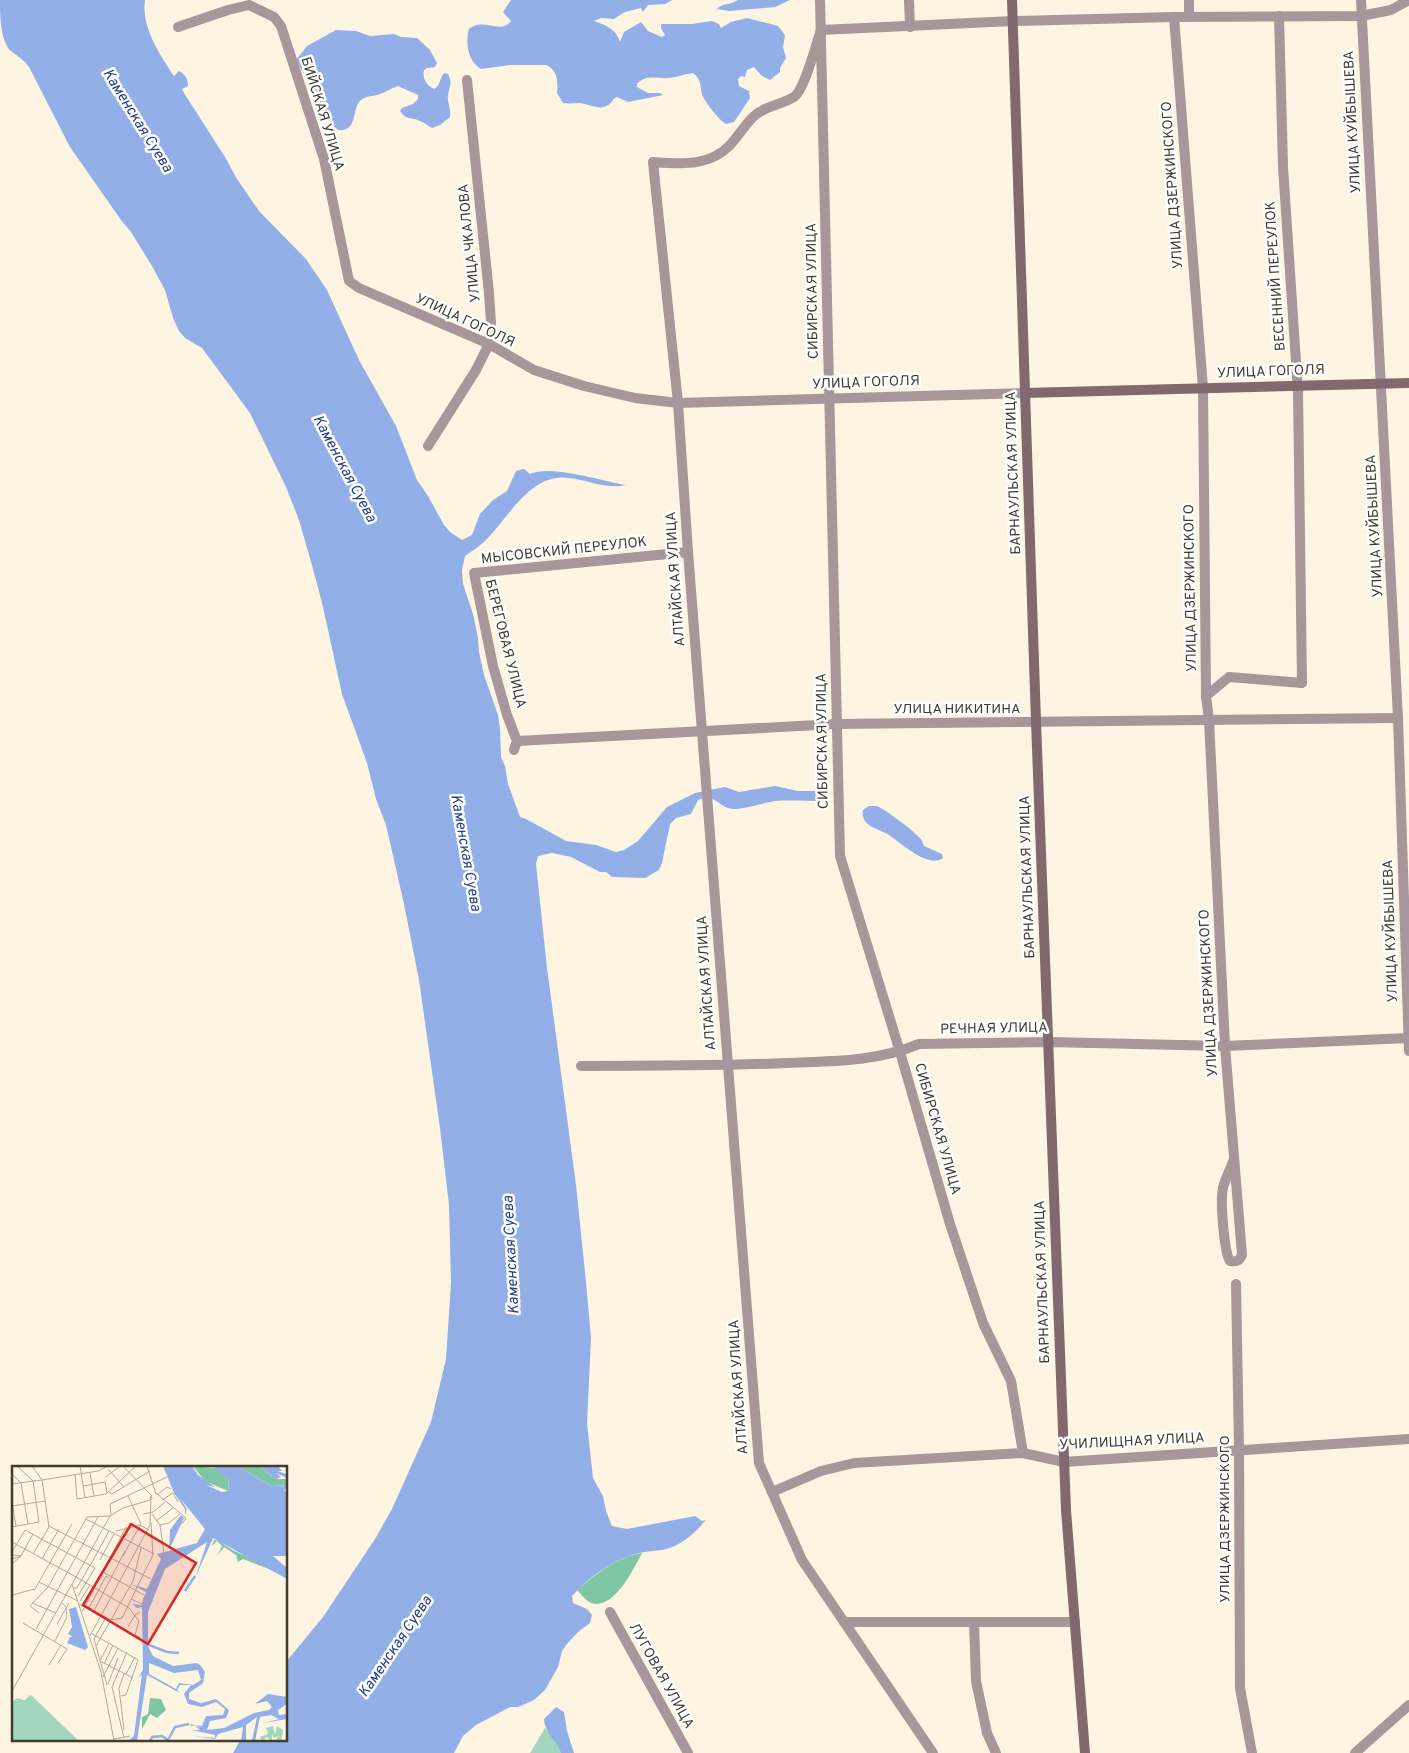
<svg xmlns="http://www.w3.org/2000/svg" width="1409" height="1753" font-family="Overpass,sans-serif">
<rect width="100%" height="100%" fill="#fdf5e1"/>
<!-- green -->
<polygon fill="#a3d6bc" points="545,1728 556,1742 561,1753 530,1753"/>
<!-- forest -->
<path fill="#7ec6a4" d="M642,1553C634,1568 617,1604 596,1604C588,1604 582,1595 577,1590C597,1574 616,1557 642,1553Z"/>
<!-- water -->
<g fill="#93afe7">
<path d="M0,0H145C141,27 160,55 174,76L179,71C185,74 188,79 188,86L182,89L184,93L225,157L237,179L259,211L306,259L327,290L359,360L396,426L417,480L428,496L444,525L450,532L462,540L472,535L480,514L493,500L507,491L516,471L524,469L530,474C550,464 602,481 626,485C601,491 579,475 557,478C527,481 506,520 486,540C480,546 472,551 465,556L462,570L463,584L473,614L478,638L479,652L484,675L498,715L500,729L501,757L505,766L508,784L520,817L526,819L566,841L596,845L616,852L624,850L638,841L667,807L695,793L725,787L739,792L775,786L798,791H822L829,794V800L822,801C807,801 790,800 775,801C761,803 747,809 733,809C718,808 715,792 698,800L691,814L676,818L670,824L662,863L659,870L645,878L612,877L606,872H600L571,857L552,853L538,856L536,864L547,968L576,1185L586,1282L591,1338L587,1423L593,1478L603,1496L606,1511L612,1526L627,1529L695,1516L702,1521L706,1520C695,1533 680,1547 662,1550C652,1551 641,1552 632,1555C609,1563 588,1578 572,1596L573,1603L587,1609L592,1615L590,1623L578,1632L566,1645L562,1651L558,1667L545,1690L534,1700L518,1707H510L476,1725L463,1736L454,1753H233L241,1739H286V1662L323,1617L375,1539L392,1509L431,1422L446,1359L451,1283L449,1205L440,1128L419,980L404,904L386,825L376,799L367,763L342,694L323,607L312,565L299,520L286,487L250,413L202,348L185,338L179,331L173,318L165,290L152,266L131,232L121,220L70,147L29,67C22,57 14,55 8,48C0,35 0,15 0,0Z"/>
<path d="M511,0H672L665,4L648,5L643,12L641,8L625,12L614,19L601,18L594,21C606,25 616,29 620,42L624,32L641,22L648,31L662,37L665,35L661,28V24H692L712,21L719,24L721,28L731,22L747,18L778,26L785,35L783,47L786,58L780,68V72L770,80L762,76L754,67L747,70L745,77L741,76L738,79L739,86L749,91L750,98L734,122L726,124C720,121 703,100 702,94C700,84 701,79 693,73C685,74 677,77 669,78C658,79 646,74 637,84V87L648,93H660L663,95L628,102L617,97C612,99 613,102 608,105C601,111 588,104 580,103C574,103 569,104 563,103L557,93C558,82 558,70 546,65H510L481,69C468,62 465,43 469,29C483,17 501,35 511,21L503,12Z"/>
<path d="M738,0H790L775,7L729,11L717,9C722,3 731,5 738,0Z"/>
<path d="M336,30L356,31L370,36L394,34L401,37L417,38L430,50L437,63L435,67L427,68L424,70C422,78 426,85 434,89C441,85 439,79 444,73L448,74C454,86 447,89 448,100C449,106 451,111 450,117L440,125L432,128C428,126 424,122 420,121C412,117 405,120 400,111L402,108L413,104L418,99V95L398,86C392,88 386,92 380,94C372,97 365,95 359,102C352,112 357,132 338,130L329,122L324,115L313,83L302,71L296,60L307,46Z"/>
<path d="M869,806H877L886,811L909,828L921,839L924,846L942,854L943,858C928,869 901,843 889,835C881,830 870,828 865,821C863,818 862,814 863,810Z"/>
<path d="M556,1707L564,1712L567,1731L574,1753H561C556,1739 545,1734 544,1719Z"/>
</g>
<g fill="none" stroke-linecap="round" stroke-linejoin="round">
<!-- street -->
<g stroke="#a7969a" stroke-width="10">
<polyline points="820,0 840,856 900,1052 950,1224 983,1323 1011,1381 1023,1453"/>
<polyline points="909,0 910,27"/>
<polyline points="1189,0 1189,17"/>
<polyline points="1361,0 1398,718 1409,1051"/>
<path d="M1174,17L1203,388L1206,696L1209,720L1225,1046L1242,1255C1239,1261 1237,1262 1230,1261C1224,1252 1220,1200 1223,1188C1225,1179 1231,1168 1234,1159"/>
<polyline points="178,27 228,10 249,5 274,17 281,26 324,159 349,281 359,288 489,344 534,370 584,386 635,398 678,403 1025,393"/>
<polyline points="428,446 476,370 489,344 491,323 489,293 467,80"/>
<polyline points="1206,696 1229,677 1302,683 1298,392 1283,167 1279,16"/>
<polyline points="517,741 837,724 1398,718"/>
<polyline points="514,750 517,741 507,715 493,666 474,573 688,552"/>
<path d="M581,1066C650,1066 719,1066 787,1063C834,1061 875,1062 919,1044L1048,1042L1225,1046L1409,1038"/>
<polyline points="1236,1284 1239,1448 1240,1688 1252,1753"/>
<polyline points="772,1492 821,1471 854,1463 1023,1453 1064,1462 1409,1439"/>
<polyline points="610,1612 688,1753"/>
<polyline points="844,1622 1075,1622"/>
<polyline points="974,1622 976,1681 987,1733 996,1753"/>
<path d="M933,1753L802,1560L759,1463L688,552L678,403L653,162C681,164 710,167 731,144C739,135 745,125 753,117C764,106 781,105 794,97C805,89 816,44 821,30L1013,21L1174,17L1361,16L1391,10L1409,0"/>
<polyline points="1355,1753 1409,1705"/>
</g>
<!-- secondary -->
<g stroke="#81696f" stroke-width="10">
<polyline points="1012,0 1036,722 1066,1510 1085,1753"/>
<polyline points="1025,393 1409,383"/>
</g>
</g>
<g text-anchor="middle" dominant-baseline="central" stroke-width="5" stroke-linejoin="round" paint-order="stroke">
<!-- street labels -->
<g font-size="14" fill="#423c2f" stroke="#fff">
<text transform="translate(322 114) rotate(73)">БИЙСКАЯ УЛИЦА</text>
<text transform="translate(1353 122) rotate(-93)">УЛИЦА КУЙБЫШЕВА</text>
<text transform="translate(1173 185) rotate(-94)">УЛИЦА ДЗЕРЖИНСКОГО</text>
<text transform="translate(470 243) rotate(-96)">УЛИЦА ЧКАЛОВА</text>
<text transform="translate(1276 276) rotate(-94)">ВЕСЕННИЙ ПЕРЕУЛОК</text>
<text transform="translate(813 291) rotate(-91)">СИБИРСКАЯ УЛИЦА</text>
<text transform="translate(465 321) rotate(25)">УЛИЦА ГОГОЛЯ</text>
<text transform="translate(1271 372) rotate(-2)">УЛИЦА ГОГОЛЯ</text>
<text transform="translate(866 383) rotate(-2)">УЛИЦА ГОГОЛЯ</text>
<text transform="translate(1014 473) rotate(-92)">БАРНАУЛЬСКАЯ УЛИЦА</text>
<text transform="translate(1375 526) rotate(-93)">УЛИЦА КУЙБЫШЕВА</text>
<text transform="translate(564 551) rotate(-6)">МЫСОВСКИЙ ПЕРЕУЛОК</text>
<text transform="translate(676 579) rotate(-94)">АЛТАЙСКАЯ УЛИЦА</text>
<text transform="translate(1191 588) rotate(-91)">УЛИЦА ДЗЕРЖИНСКОГО</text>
<text transform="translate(505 644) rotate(76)">БЕРЕГОВАЯ УЛИЦА</text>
<text x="957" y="709">УЛИЦА НИКИТИНА</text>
<text transform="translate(823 741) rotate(-91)">СИБИРСКАЯ УЛИЦА</text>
<text transform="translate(1028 877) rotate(-92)">БАРНАУЛЬСКАЯ УЛИЦА</text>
<text transform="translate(1391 931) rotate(-92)">УЛИЦА КУЙБЫШЕВА</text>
<text transform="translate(707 983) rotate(-94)">АЛТАЙСКАЯ УЛИЦА</text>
<text transform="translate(1209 993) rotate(-93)">УЛИЦА ДЗЕРЖИНСКОГО</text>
<text transform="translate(994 1029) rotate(-1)">РЕЧНАЯ УЛИЦА</text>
<text transform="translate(937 1129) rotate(74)">СИБИРСКАЯ УЛИЦА</text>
<text transform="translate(1043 1282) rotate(-92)">БАРНАУЛЬСКАЯ УЛИЦА</text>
<text transform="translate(739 1387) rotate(-94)">АЛТАЙСКАЯ УЛИЦА</text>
<text transform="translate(1132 1442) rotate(-3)">УЧИЛИЩНАЯ УЛИЦА</text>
<text transform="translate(1225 1519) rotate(-90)">УЛИЦА ДЗЕРЖИНСКОГО</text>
<text transform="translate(661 1676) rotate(61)">ЛУГОВАЯ УЛИЦА</text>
</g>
<!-- water labels -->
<g font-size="15" font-style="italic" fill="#254285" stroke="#fff">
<text transform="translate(137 121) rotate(58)">Каменская Суева</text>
<text transform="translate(344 469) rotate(62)">Каменская Суева</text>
<text transform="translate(465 853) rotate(80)">Каменская Суева</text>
<text transform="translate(512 1255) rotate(-93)">Каменская Суева</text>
<text transform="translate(396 1647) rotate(-56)">Каменская Суева</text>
</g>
</g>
<!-- overview -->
<g transform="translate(12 1466)">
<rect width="275" height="275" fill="#fdf5e1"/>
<path d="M18,229L20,230L67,275H0V236L5,232L13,234ZM261,260L263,269L265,260L271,264L269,275H263L267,270L262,272L260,268V275L255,271L250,275L248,271L256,268L254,262Z" fill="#a3d6bc"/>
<path d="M181,0L204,2L217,15L216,25L193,15ZM224,0H247L264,13H275V19L260,20ZM202,74L207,75L222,85L255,99L267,107L231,93L226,96L224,89L212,81L205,90L210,80L205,75L200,80ZM138,232L149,233L154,244L145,252L138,248L130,263V251L136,248Z" fill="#7ec6a4"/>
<path d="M151,0H180L186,9L203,21L194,19L210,26L216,25L217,15L201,0H224L260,20L275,19L272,24L275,26V90H261L275,102V113L201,72L184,110L195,76L153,103L136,146V180L141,190L161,200L185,197L189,200L193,206L191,217L177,227V233L189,237L204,233L217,244L214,252L198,255L195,264L212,262L242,247L257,244L260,241L255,235L243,238L256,228L275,231V238L266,244L267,249L275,248V253L252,257L267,253L259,249L248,251L243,275H240L245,251L234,259V275H229L231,261L206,268L203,273L181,270L203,272V269L180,264H188L183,260L189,262L184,259L179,260L177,258L190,260L194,250L211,249L213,243L204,236L190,241L176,238L172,228L179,219H168L165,224L168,227L135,209L125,275H116L122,270L130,208L126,213L131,203L130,141L125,142L120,138L130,139L134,126L119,118L135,123L149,93L145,88L185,77L193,63L167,31L175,43L173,49V43L162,27ZM137,197L162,207L186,204L189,214L181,219L167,217L164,223L137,208ZM247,0H266L270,5H266L274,8L275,12L264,7L269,11L264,13ZM169,49L172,52L157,84L158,64ZM64,141L76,181L73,184L55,177L58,171H61L56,168L60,161L57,143Z" fill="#93afe7" fill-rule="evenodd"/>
<path fill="none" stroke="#93afe7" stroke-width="2.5" d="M178,43L214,30L238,36L249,35L264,24L275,22M173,125L183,110M137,179L155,186L167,187M138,275L140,271L150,270L156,274L163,261L177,258"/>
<path fill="none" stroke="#b2ab9a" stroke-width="1" d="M5,0L21,15L30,14L37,61L21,88M20,0L30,14L86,5L96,0M68,0L73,32M111,0L140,30M135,0L144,28M96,3L112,21M78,7L82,30M0,8L9,17L16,58M63,9L65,33L94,28L124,0M94,11L108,0M0,18L21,15L27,56L0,61M71,20L93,16L95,27M132,22L155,11M97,26L100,28L138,5M144,27L174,52L170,58M145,29L155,21L159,23M150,34L161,27L166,36M0,37L4,60M0,40L33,35M131,48L141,46L153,36M140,48L148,59L152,87M99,49L98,38L132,22M98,50L64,111L117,142L127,155L123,169L128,172M74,53L142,88M144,55L161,42M148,59L157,57L169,47M37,60L139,113M104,65L128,59L137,64M0,76L64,111L60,118L89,206L102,275M114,84L129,58L116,30M0,86L13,64L83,102M0,89L9,90L0,98M0,93L9,90L21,68M30,93L47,63M88,94L102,68M78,100L97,65M91,106L132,129M27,116L66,135M62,122H65L78,99M0,129L23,123L60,58M66,130L83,102M119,133L130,138L133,129M68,135L78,119M20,137L44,147M67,138L99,154L110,152L141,89L139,57M77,142L94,110L97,112M82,145L91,127L99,112L113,85H114L111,90M70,146L114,61M27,147L18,140L36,121L75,51L98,50L111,42L138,34L139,30L140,33M94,151L82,173L95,219M11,157L55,183L46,197M45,158L57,137M116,161L123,149L128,146M24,163L86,51M79,167L126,194L114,229L109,230M78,170L138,59L139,33M43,175L55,151L54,141L50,137M84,180L121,115L129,82M88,195L121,212M88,195L97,177M92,198L101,179M37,199L49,179M114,208L123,191M91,211L106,182M96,218L106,192M0,225L60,118M112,264L107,222L112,208M112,272L100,221L115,186M102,273L118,270"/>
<path fill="#d62828" fill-opacity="0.15" stroke="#d62828" stroke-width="2.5" d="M119,58L184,97L136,178L71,139Z"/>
<rect width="275" height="275" fill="none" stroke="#423c2f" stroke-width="2.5"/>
</g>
</svg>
